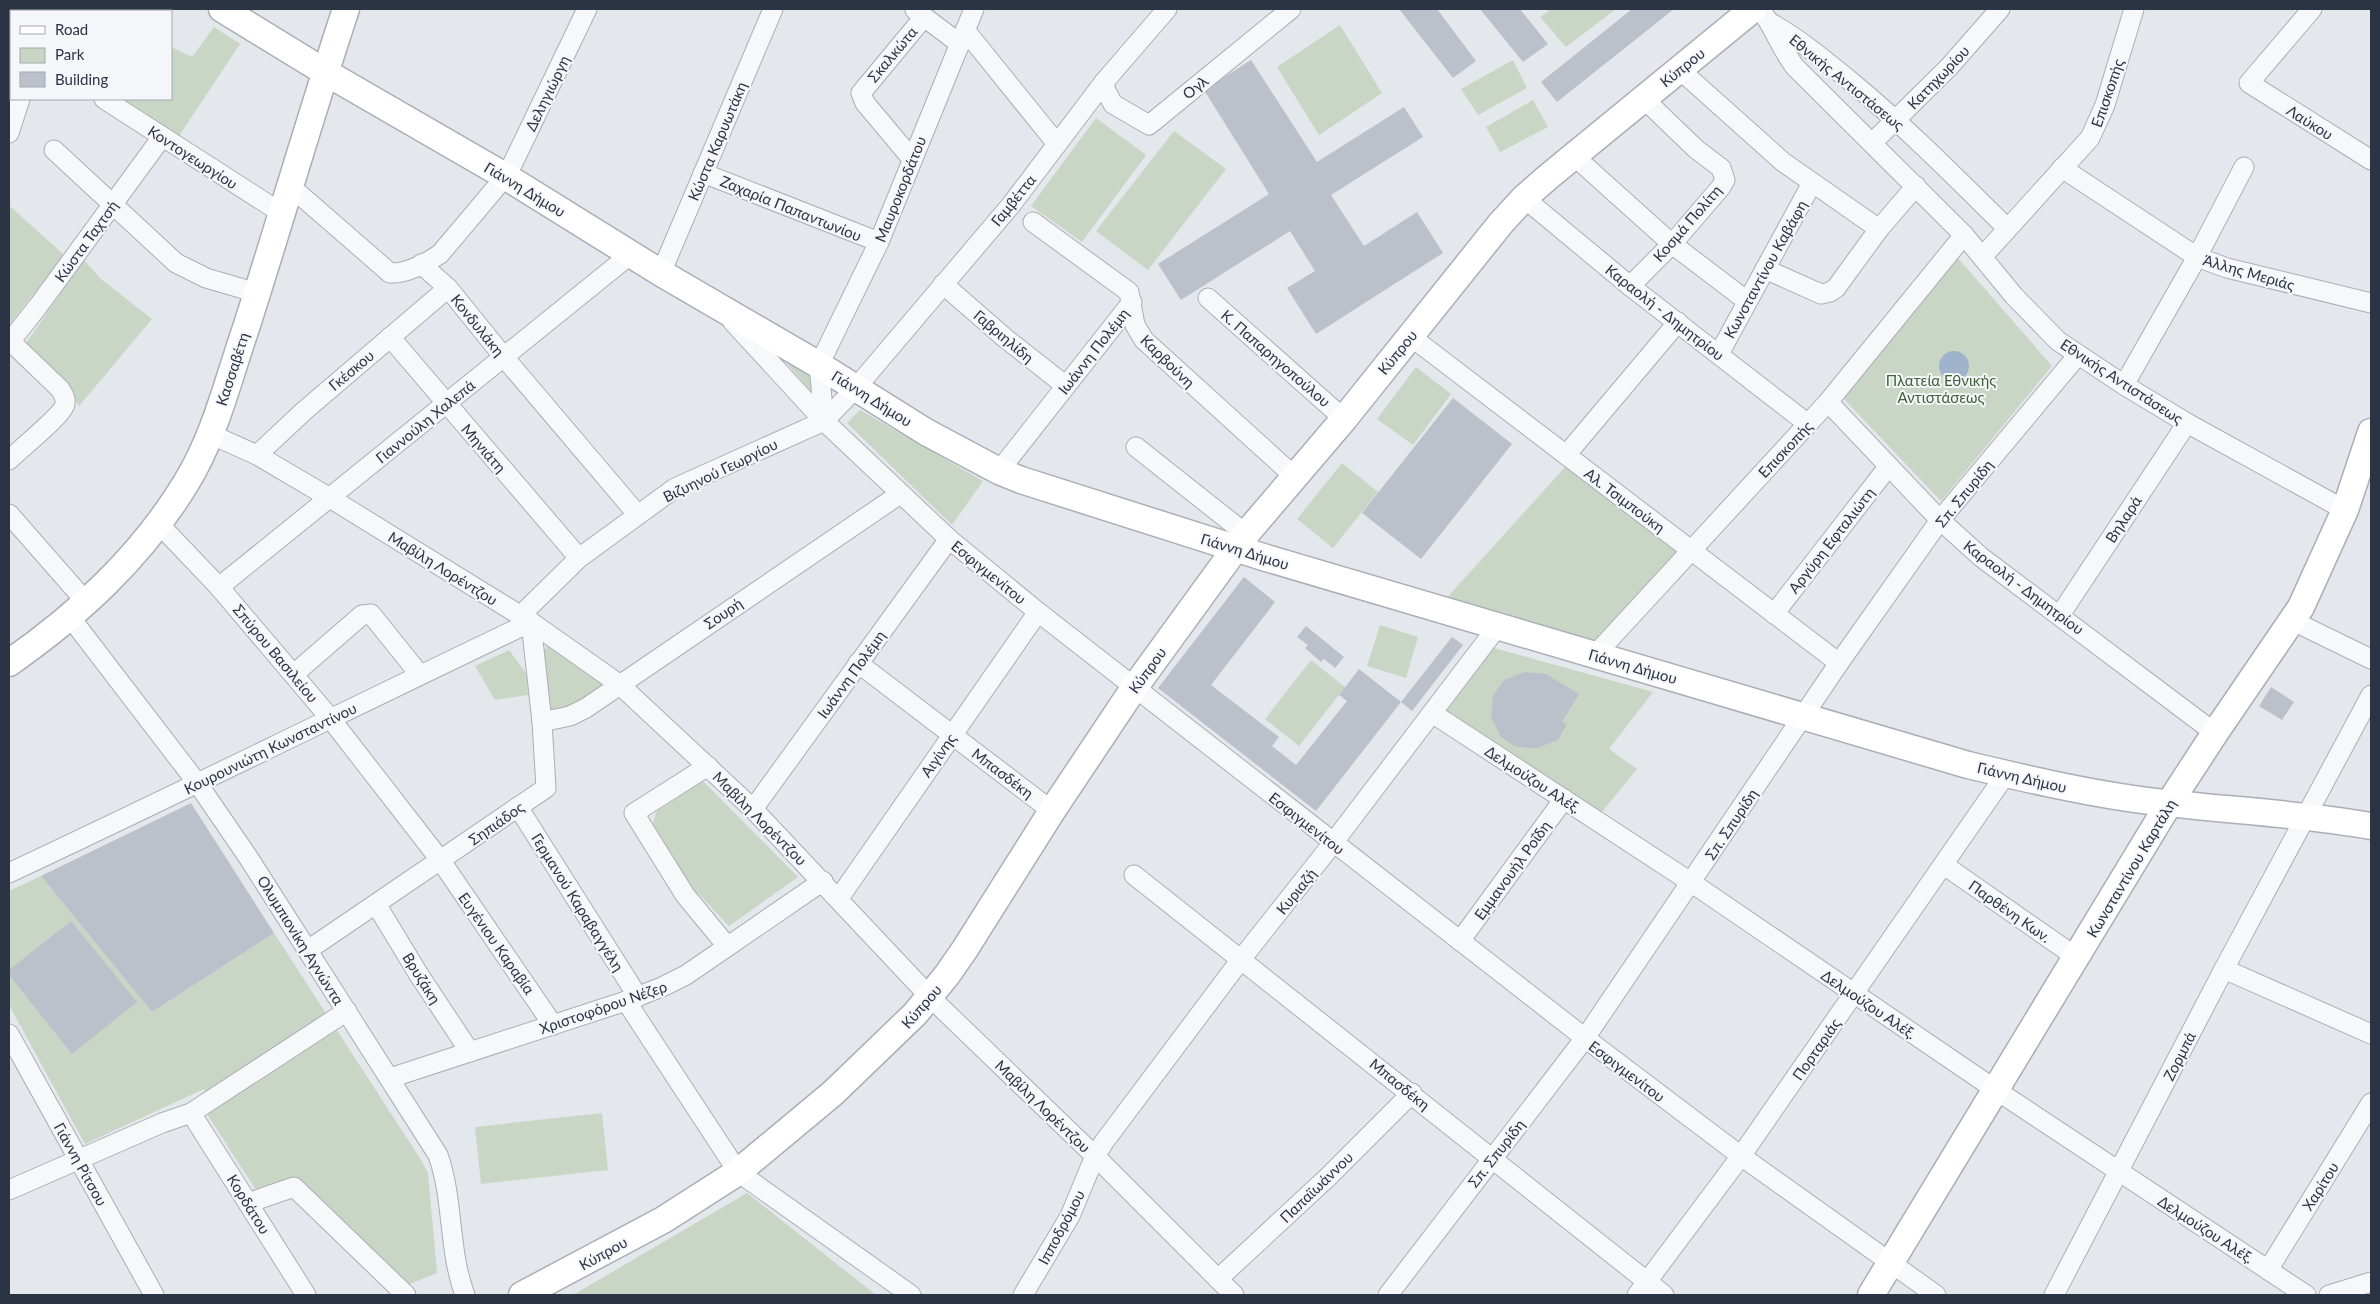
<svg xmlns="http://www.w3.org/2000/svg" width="2380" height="1304" font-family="Lato,sans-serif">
<rect width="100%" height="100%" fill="#e4e7ec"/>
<!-- green -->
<g fill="#c9d6c5">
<polygon points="1551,9 1616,9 1566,47 1540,17"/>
<polygon points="1340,25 1382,93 1319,135 1277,67"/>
<polygon points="214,27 240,44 179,136 121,99 171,99 171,47 192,57"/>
<polygon points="1513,60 1527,88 1478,115 1461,89"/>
<polygon points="1533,100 1548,127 1500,152 1486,127"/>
<polygon points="1096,118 1146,155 1082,242 1031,206"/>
<polygon points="1174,131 1226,169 1148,270 1096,231"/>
<polygon points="11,207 64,255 9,325 9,209"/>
<polygon points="1957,257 2052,366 1941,501 1842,397"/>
<polygon points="84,260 101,279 152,319 79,406 66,387 26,343"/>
<polygon points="781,356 811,372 813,394"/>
<polygon points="1416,367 1451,394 1413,445 1377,419"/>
<polygon points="860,410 983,481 952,525 847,423"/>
<polygon points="1342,463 1378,492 1333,548 1297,519"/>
<polygon points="1566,466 1681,551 1594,645 1443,602"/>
<polygon points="1380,625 1418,637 1406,678 1367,666"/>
<polygon points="547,646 601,683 602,690 571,707 554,711 547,706 544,651"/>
<polygon points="1494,648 1653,692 1609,749 1637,769 1601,813 1446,712"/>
<polygon points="509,650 526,673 528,695 495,700 475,666"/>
<polygon points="1311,660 1345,687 1299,746 1265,719"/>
<polygon points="703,781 798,877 729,926 691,886 653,824 656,812"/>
<polygon points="41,876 152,1012 274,933 421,1160 428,1173 437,1273 405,1286 349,1234 299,1179 258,1193 205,1111 214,1105 204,1089 85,1144 9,1005 9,891"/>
<polygon points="602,1113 608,1170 481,1184 475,1127"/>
<polygon points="747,1193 876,1295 573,1295"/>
</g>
<!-- water -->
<circle fill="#9fb4cc" cx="1954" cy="366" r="15"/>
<!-- building -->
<g fill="#bbc0ca">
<polygon points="1399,9 1437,9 1476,61 1453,78"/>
<polygon points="1480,9 1520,9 1548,44 1523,62"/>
<polygon points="1632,9 1674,9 1557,102 1541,82"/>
<polygon points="1251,60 1317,162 1404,107 1423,137 1331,195 1364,246 1417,212 1443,253 1316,334 1287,288 1315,271 1290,231 1181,300 1158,264 1269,194 1204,90"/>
<polygon points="1453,398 1512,444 1421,559 1362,513"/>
<polygon points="1244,577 1275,602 1211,685 1279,737 1272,746 1296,765 1347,701 1339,695 1359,669 1401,702 1316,811 1158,688"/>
<polygon points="1306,626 1344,657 1335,668 1324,659 1321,662 1305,648 1308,645 1297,637"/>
<polygon points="1452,637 1463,645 1412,711 1401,702"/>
<polygon points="1525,672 1546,674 1579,694 1562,722 1567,724 1558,740 1537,748 1516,747 1501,737 1491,717 1493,696 1504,680"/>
<polygon points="2271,687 2294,702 2282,720 2259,706"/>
<polygon points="191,803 274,933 152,1012 41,876"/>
<polygon points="71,921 137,1002 72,1054 9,975 9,970"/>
</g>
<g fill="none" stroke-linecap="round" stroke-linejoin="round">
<defs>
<g id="street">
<path d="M1760,9C1774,27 1781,49 1795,67L1964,235L2014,296L2058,341L2124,385L2187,423L2345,510"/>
<polyline points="2312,9 2249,83 2371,160"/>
<polyline points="915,10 960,44"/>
<polyline points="48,11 48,9"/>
<path d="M1771,23C1801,40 1827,62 1854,84C1908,129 1957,179 2007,228"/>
<polyline points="965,30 1057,144"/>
<polyline points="1679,69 1783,162 1879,229"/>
<polyline points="1104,82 1106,91 1113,104 1149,125 1291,9"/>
<polyline points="104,99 283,214"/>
<polyline points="9,133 20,99"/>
<polyline points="1873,142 1949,67 2000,9"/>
<polyline points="54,150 176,263 206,278 257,293"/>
<polyline points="1574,156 1672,244 1747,301"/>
<polyline points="912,159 865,103 861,93 924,17"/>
<polyline points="2062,168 2197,257 2227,268 2371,303"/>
<polyline points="703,173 879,242"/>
<path d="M291,187L390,273C406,274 427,263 440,254L499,184L513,163L587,9"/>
<polyline points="1524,198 1630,286 1808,424"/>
<polyline points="1033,222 1129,292 1135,325 1144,340 1295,477"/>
<polyline points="1983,256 2090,138 2105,105 2134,9"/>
<polyline points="421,264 448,288 503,356 637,514"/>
<polyline points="1765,269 1821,294 1830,292 1836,288 1879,229 1916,186"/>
<polyline points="661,273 773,9"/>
<polyline points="943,284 1005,338 1066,386"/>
<polyline points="1630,286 1672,244 1721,187 1725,180 1721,168 1696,149 1643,98"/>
<polyline points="1208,298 1344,419"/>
<polyline points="732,321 824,421 949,539 1038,612 1585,1038 1741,1156 1936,1295"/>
<polyline points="1410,336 1839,663"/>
<polyline points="390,337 579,558"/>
<polyline points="9,343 39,305 162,137"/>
<polyline points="1719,354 1812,183"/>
<polyline points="2124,385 2197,257 2244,167"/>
<polyline points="1828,402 1940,520 1981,557 2215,733"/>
<polyline points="824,421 819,365 879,242 974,9"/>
<polyline points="210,434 257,455 330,498 531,622 619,684 753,809 930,997 1095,1156 1234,1295"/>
<polyline points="1136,447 1246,534"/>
<polyline points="257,455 304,411 448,288"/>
<polyline points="1566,455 1678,322"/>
<path d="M9,460C19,450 63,415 65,404C66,398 63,394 60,389L10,341"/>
<polyline points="999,471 1132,302"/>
<polyline points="9,514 87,603"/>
<polyline points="158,523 219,587 330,718 441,861 553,1025"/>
<polyline points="219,587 631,254"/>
<polyline points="1774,614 1888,467"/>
<polyline points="2060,615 2187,423"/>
<polyline points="520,616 579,558 675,488 824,421 855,389 1011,205 1104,82 1167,9"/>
<path d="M70,617L198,784L248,857L438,1155C454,1200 448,1250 465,1295"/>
<polyline points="2293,621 2371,659"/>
<polyline points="1595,655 1828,402 1964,235"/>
<polyline points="858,663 1052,811"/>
<polyline points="294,674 362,615 371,614 420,675"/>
<polyline points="1432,713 1692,883 1996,1090 2306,1295"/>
<polyline points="542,722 570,716 586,708 900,494"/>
<polyline points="708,766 634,813 685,895 727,946"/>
<polyline points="518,807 638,997"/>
<polyline points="753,809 949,539"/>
<polyline points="1944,865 2076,957"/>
<path d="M9,873C184,791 357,705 531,622L542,722L546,788L308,950"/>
<polyline points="1134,875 1664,1295"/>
<polyline points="839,898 1038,612"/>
<polyline points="376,904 419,975 470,1052"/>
<polyline points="1460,941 1564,799"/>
<polyline points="2224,969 2371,1034"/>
<polyline points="626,1001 738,1172 911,1295"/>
<polyline points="9,1034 154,1295"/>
<polyline points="390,1078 626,1001 662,987 686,975 823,881"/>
<polyline points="191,1113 306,1295"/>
<polyline points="9,1190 162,1123 191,1113 347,1011"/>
<polyline points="248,1203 294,1187 406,1295"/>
<polyline points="2268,1270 2371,1103"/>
<polyline points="1218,1279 1328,1177 1412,1093"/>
<polyline points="1023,1295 1070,1216 1095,1156 1104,1142 1242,958 1333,843 1498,626"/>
<polyline points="1388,1295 1585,1038 1839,663 1940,520 2078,355"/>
<polyline points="1637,1295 1741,1156 2006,774"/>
<polyline points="2054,1295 2224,969 2371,695"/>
<polyline points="2329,1295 2371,1282"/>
</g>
<g id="secondary">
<path d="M222,9L325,72L505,176L661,273L819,365L926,432L999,471L1021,480L1263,557L1968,765C2023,778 2078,791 2134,799C2213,810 2293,812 2371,826"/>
<path d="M9,663C79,614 141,557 186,483C215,436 228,380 246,328C280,222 311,114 346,9"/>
<polyline points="522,1295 663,1220 738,1172 833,1093 915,1014 947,975 965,949 1052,811 1134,688 1246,534 1344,419 1501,223 1524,198 1548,177 1753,9"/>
<polyline points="1871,1295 2170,802 2215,733 2301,607 2345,510 2371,432"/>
</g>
</defs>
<!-- street casing -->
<use href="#street" stroke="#a9aeb7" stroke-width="21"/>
<!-- secondary casing -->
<use href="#secondary" stroke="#a9aeb7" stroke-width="29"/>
<!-- street -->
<use href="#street" stroke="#f7f8fa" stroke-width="19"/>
<!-- secondary -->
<use href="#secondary" stroke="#fff" stroke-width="26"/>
</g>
<g text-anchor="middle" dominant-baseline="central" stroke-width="4" stroke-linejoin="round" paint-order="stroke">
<!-- street labels -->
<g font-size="15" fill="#2b3445" stroke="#f4f6f9">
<text transform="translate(892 54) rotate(-50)">Σκαλκώτα</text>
<text transform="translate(1682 67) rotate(-39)">Κύπρου</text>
<text transform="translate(1938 77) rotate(-46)">Κατηχωρίου</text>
<text transform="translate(1847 82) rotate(39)">Εθνικής Αντιστάσεως</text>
<text transform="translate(1195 87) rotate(-39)">Ογλ</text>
<text transform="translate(547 93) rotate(-64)">Δεληγιώργη</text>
<text transform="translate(2107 93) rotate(-71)">Επισκοπής</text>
<text transform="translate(2310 122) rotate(32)">Λαύκου</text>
<text transform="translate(717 141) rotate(-67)">Κώστα Καρυωτάκη</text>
<text transform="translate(193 157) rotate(33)">Κοντογεωργίου</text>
<text transform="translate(525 189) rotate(31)">Γιάννη Δήμου</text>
<text transform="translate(900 189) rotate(-68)">Μαυροκορδάτου</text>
<text transform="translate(1013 200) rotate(-51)">Γαμβέττα</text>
<text transform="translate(791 208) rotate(22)">Ζαχαρία Παπαντωνίου</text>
<text transform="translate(1687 223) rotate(-49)">Κοσμά Πολίτη</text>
<text transform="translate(86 241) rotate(-54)">Κώστα Ταχτσή</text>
<text transform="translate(1765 269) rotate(-61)">Κωνσταντίνου Καβάφη</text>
<text transform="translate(2249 272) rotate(16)">Άλλης Μεριάς</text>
<text transform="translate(1665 312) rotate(38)">Καραολή - Δημητρίου</text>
<text transform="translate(478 325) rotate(51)">Κονδυλάκη</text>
<text transform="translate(1004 336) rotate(40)">Γαβριηλίδη</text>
<text transform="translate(1093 351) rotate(-52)">Ιωάννη Πολέμη</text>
<text transform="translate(1397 352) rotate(-51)">Κύπρου</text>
<text transform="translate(1276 358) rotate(41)">Κ. Παπαρηγοπούλου</text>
<text transform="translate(1168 361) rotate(44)">Καρβούνη</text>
<text transform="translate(232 369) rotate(-72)">Κασσαβέτη</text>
<text transform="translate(351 370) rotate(-40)">Γκέσκου</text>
<text transform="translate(2122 381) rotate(33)">Εθνικής Αντιστάσεως</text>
<text transform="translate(872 398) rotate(32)">Γιάννη Δήμου</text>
<text transform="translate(425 421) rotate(-39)">Γιαννούλη Χαλεπά</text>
<text transform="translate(484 448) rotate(49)">Μηνιάτη</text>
<text transform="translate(1785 449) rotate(-47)">Επισκοπής</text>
<text transform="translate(720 470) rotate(-26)">Βιζυηνού Γεωργίου</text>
<text transform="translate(1964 493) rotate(-51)">Σπ. Σπυρίδη</text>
<text transform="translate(1625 500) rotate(37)">Αλ. Τσιμπούκη</text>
<text transform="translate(2123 519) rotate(-57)">Βηλαρά</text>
<text transform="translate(1831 540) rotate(-52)">Αργύρη Εφταλιώτη</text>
<text transform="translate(1245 551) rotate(17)">Γιάννη Δήμου</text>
<text transform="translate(443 568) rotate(32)">Μαβίλη Λορέντζου</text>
<text transform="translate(989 572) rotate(39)">Εσφιγμενίτου</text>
<text transform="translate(2024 587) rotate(37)">Καραολή - Δημητρίου</text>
<text transform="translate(723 613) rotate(-34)">Σουρή</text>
<text transform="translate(276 653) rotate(50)">Σπύρου Βασιλείου</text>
<text transform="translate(1633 666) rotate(16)">Γιάννη Δήμου</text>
<text transform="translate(1147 670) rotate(-54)">Κύπρου</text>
<text transform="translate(851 674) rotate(-54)">Ιωάννη Πολέμη</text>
<text transform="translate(270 748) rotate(-26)">Κουρουνιώτη Κωνσταντίνου</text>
<text transform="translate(938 755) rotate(-55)">Αιγίνης</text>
<text transform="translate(1003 773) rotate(37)">Μπασδέκη</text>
<text transform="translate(2022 777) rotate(13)">Γιάννη Δήμου</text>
<text transform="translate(1533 779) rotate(33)">Δελμούζου Αλέξ.</text>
<text transform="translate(760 818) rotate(45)">Μαβίλη Λορέντζου</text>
<text transform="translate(496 823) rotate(-35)">Σηπιάδος</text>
<text transform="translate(1307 823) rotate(38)">Εσφιγμενίτου</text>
<text transform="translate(1731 824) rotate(-56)">Σπ. Σπυρίδη</text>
<text transform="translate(2131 868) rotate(-59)">Κωνσταντίνου Καρτάλη</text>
<text transform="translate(1512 870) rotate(-54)">Εμμανουήλ Ροΐδη</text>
<text transform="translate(1296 891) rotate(-51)">Κυριαζή</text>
<text transform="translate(578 902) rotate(58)">Γερμανού Καραβαγγέλη</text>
<text transform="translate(2010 911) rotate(35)">Παρθένη Κων.</text>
<text transform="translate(301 940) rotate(58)">Ολυμπιονίκη Αγνώντα</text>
<text transform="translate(497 943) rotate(55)">Ευγένιου Καραβία</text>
<text transform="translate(422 978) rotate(58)">Βρυζάκη</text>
<text transform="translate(1869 1004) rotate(34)">Δελμούζου Αλέξ.</text>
<text transform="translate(921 1006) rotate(-49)">Κύπρου</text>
<text transform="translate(603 1007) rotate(-19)">Χριστοφόρου Νέζερ</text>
<text transform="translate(1816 1049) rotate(-55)">Πορταριάς</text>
<text transform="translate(2179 1056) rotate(-63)">Ζορμπά</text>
<text transform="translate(1627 1071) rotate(37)">Εσφιγμενίτου</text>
<text transform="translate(1400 1084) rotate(39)">Μπασδέκη</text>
<text transform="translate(1043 1106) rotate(44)">Μαβίλη Λορέντζου</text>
<text transform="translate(1496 1153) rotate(-52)">Σπ. Σπυρίδη</text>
<text transform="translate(81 1164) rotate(61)">Γιάννη Ρίτσου</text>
<text transform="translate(2320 1186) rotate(-58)">Χαρίτου</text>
<text transform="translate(1316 1187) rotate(-44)">Παπαϊωάννου</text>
<text transform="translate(249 1204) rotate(58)">Κορδάτου</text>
<text transform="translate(1061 1227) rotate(-62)">Ιπποδρόμου</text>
<text transform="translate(2206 1229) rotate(33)">Δελμούζου Αλέξ.</text>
<text transform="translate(603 1253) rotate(-29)">Κύπρου</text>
</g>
<!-- park labels -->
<g font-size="15" fill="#3f6138" stroke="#f4f6f9">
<text x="1941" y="380">Πλατεία Εθνικής<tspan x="1941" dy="17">Αντιστάσεως</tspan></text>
</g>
</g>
<!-- border -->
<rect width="2380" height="1304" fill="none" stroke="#2b3445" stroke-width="20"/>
<!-- legend -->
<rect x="10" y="10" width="162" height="90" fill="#f4f6f9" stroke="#a4a8b1"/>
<rect x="20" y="26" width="25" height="8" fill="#ffffff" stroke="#a4a8b1"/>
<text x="55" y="35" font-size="15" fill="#2b3445">Road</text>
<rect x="20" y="48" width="25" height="15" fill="#c9d6c5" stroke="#a4a8b1"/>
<text x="55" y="60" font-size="15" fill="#2b3445">Park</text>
<rect x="20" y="72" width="25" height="15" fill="#bbc0ca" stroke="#a4a8b1"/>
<text x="55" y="85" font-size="15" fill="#2b3445">Building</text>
</svg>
